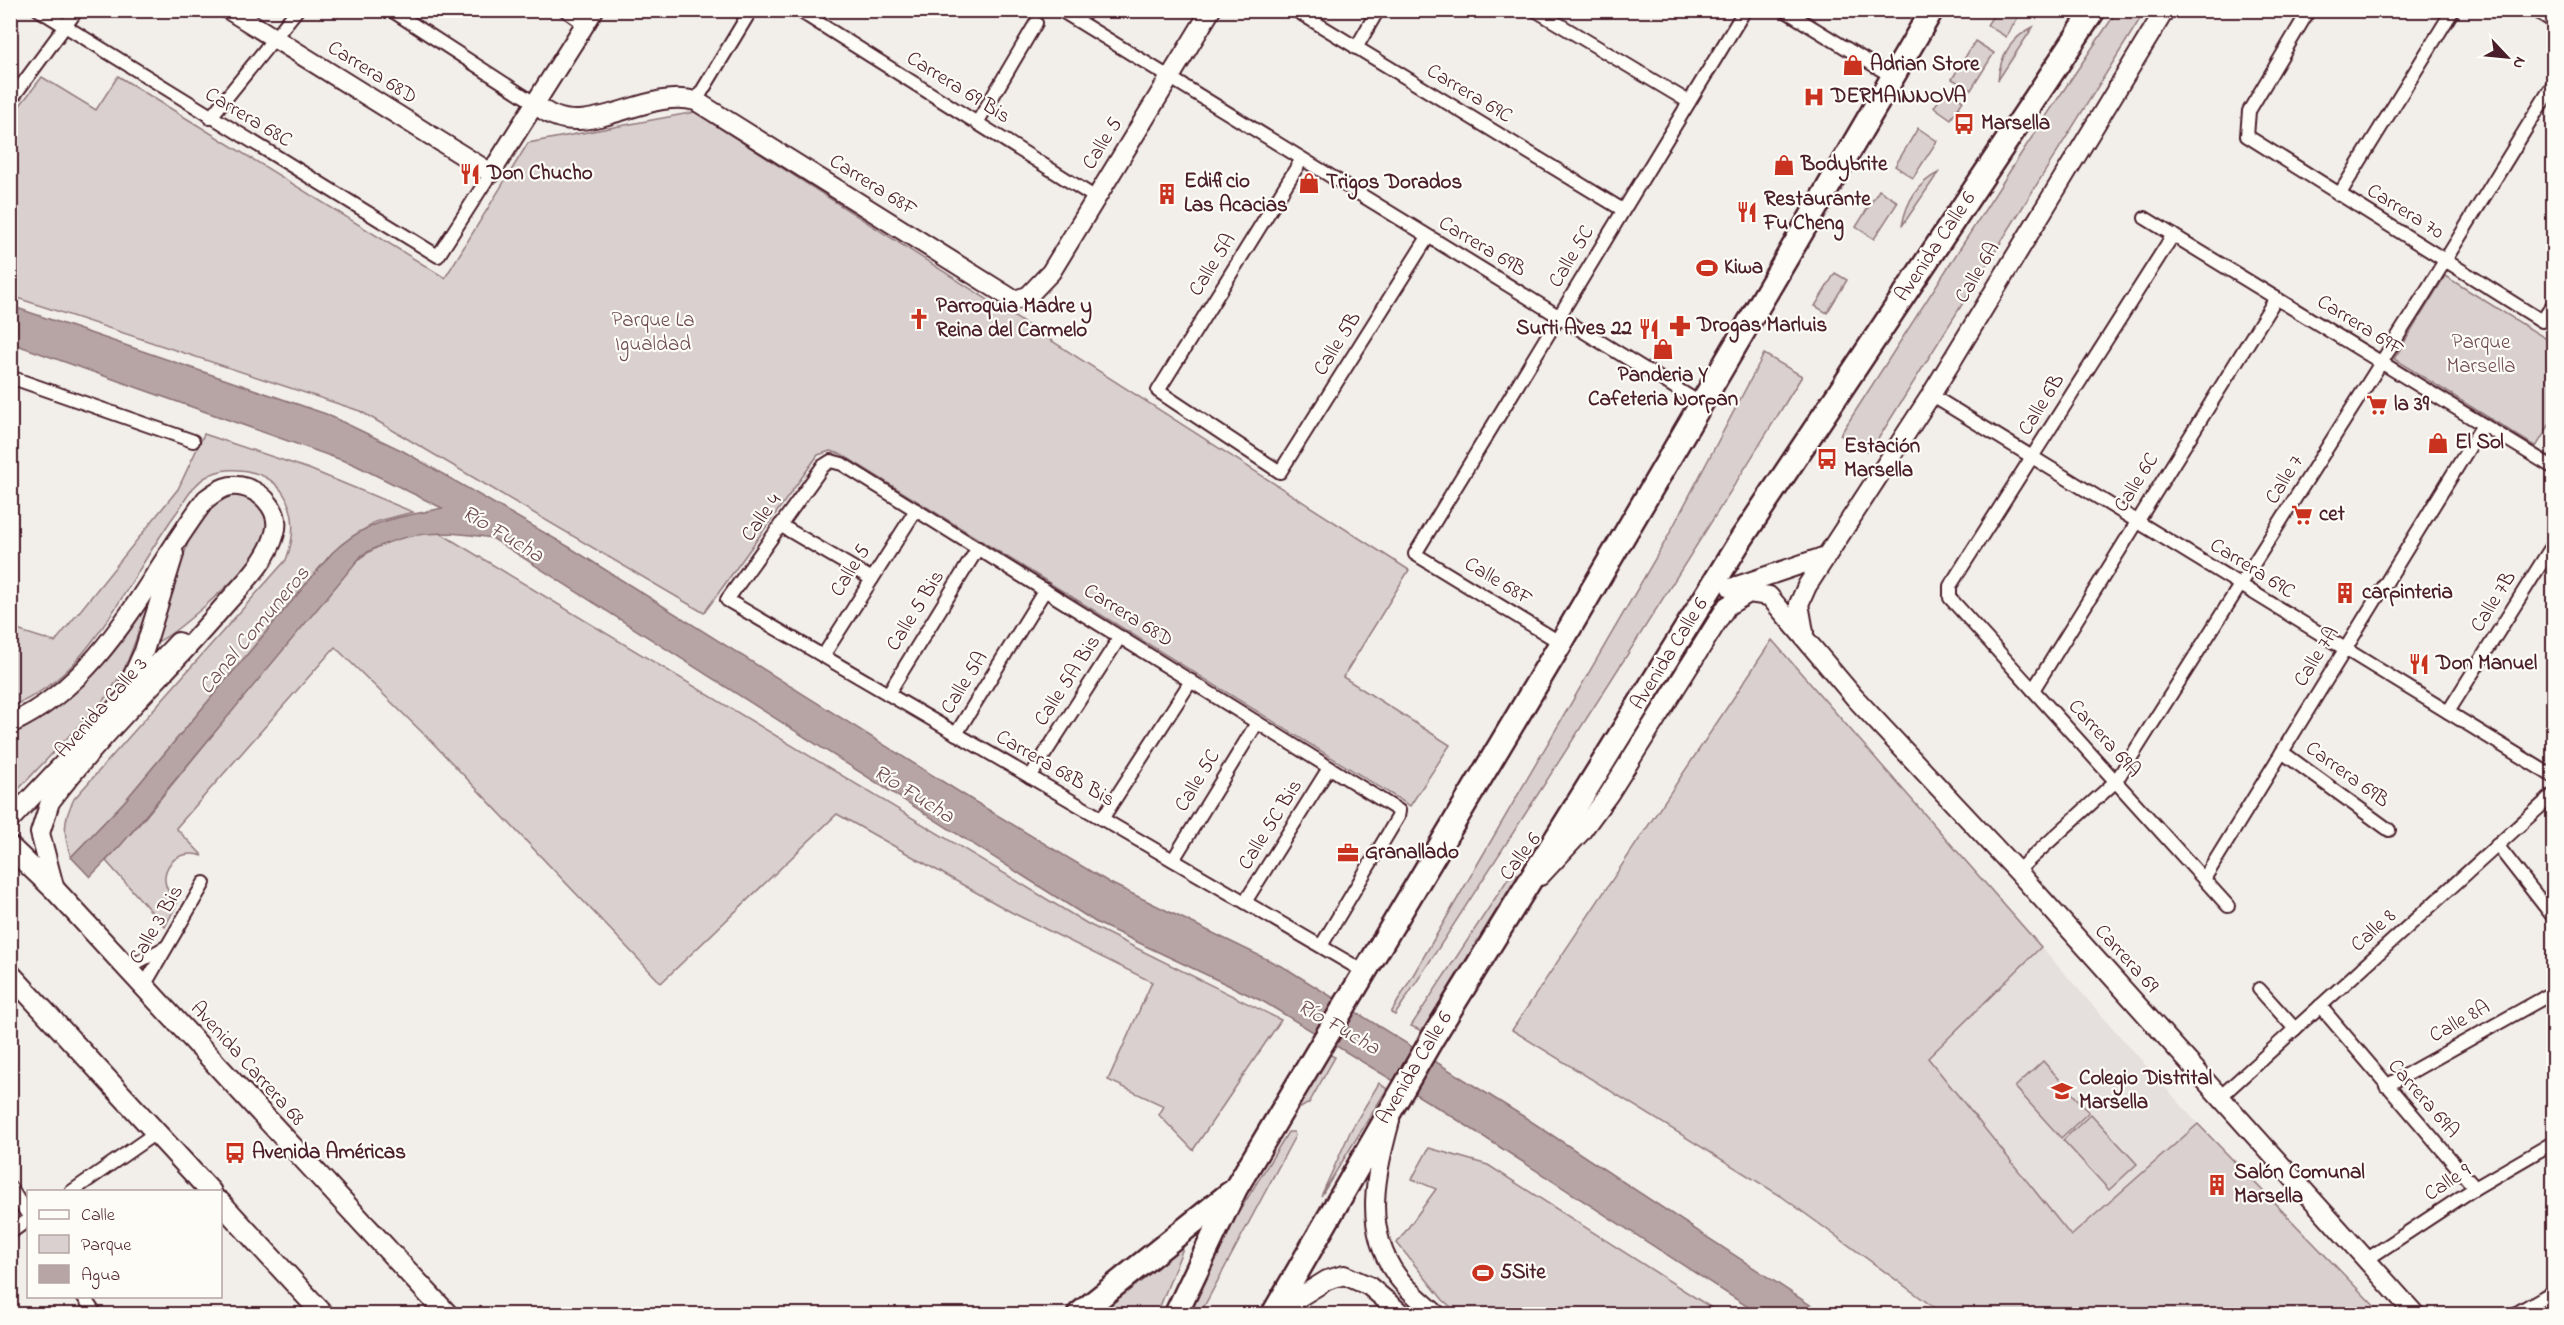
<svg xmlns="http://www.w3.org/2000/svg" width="2564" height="1325" font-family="'Indie Flower',sans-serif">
<rect width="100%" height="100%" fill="#f2efeb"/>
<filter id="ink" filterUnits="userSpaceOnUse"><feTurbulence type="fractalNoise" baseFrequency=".0167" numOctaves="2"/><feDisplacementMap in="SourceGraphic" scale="12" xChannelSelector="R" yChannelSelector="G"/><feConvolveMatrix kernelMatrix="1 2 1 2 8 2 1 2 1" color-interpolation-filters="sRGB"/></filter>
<g filter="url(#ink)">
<!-- built -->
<polygon fill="#e5dfdd" points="2041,947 2198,1124 2071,1236 1928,1058"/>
<!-- green -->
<g fill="#d9d0cf" stroke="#92787d" stroke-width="1.5">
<polygon points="1996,11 2022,11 2006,37 1987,25"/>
<polygon points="2117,11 2145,11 1870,452 1840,435 2026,146"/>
<path d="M2033,27L1998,80C2000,55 2011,38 2033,27Z"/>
<polygon points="1975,41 1994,53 1971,90 1952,79"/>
<polygon points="118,76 445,278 528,143 695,112 1409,570 1343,677 1450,745 1410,806 841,454 830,451 818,455 704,613 360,411 11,296 11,117 42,77 96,110"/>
<polygon points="1946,90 1963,101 1951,119 1934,107"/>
<polygon points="1918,128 1937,141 1913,178 1895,166"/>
<path d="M1938,173L1902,226C1906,203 1916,184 1938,173Z"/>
<polygon points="1879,190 1898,202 1874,239 1856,227"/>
<polygon points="1835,273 1847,280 1827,313 1815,306"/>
<polygon points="2445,276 2553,343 2553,419 2536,447 2394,359"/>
<path d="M1764,354L1802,376C1670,591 1533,803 1395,1015L1391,1013L1666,540Z"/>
<path d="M204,434L309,469L413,512L375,522L332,553L124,802L71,857C63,835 63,820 74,799L286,560C294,539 296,518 286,498C279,484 268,477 255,473C240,468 220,468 206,477C192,485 184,503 174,516C141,562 115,617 77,660C58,681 37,696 11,707V628L55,642L178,489Z"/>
<path d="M236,492L255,498L269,515C266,530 264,542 256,555C247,570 171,639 156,642L192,530L215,501Z"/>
<path d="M417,533H440L1088,924L1281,1020L1193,1150L1159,1115L1164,1106L1108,1080L1152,982L1011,912L837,814L661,983L432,742L335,647L176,828L203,856C171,845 150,880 178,902L165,927L106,861L143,820L347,570C368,548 389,541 417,533Z"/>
<path d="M154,592L125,668L108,695L11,797V731C30,719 51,709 69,695C105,668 130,629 154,592Z"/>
<polygon points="1772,640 2041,947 1928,1058 2071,1236 2198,1124 2382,1314 1943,1314 1781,1196 1512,1030"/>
<polygon points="1513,871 1518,875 1422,1031 1411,1026"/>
<polygon points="1328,1054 1335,1057 1309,1103 1292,1113"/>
<polygon points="2043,1061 2089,1112 2061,1138 2015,1087"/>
<polygon points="1379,1083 1387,1089 1321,1196 1351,1130"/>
<polygon points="2091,1114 2137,1164 2109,1190 2063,1140"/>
<polygon points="1288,1132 1294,1132 1295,1136 1200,1314 1182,1314 1210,1259"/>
<polygon points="1429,1148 1488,1165 1721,1314 1459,1314 1443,1300 1397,1243 1436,1189 1412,1179"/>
<polygon points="1187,1238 1157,1314 1096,1314 1143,1280"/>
</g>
<!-- water -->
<path fill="#b7a5a6" stroke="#8b6f75" stroke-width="1.5" d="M11,306L326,414L403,451L569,547L972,800L1110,883L1287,969L1526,1118L1824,1314H1759L1453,1117L1264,1002L1097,923L492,538C446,530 404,530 362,555L121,845L90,877L71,857L124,802L332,553C368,518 397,519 442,508L353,464L11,343Z"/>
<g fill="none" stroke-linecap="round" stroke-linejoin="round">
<defs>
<g id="street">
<polyline points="39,10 438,256 491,173"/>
<polyline points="391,10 536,104"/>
<polyline points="565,10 585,24"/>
<polyline points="798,10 1096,198"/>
<polyline points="1060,10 1700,403"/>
<polyline points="1295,10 1623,210"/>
<polyline points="1535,10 1689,102"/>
<polyline points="1784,10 1893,77"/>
<polyline points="2309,10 2249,111 2247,136 2542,321 2554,303"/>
<polyline points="2535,10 2554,22"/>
<polyline points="1356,48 1378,10"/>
<polyline points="10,101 77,10"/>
<polyline points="696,101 751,10"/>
<polyline points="210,118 297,10"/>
<polyline points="977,123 1036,23"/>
<polyline points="1302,159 1158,391 1280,472 1428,237"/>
<polyline points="2339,195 2453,10"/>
<polyline points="2145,218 2554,468"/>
<polyline points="2173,235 1950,586 1950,598 2228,906"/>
<polyline points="10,377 193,441"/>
<polyline points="1931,395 2554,777"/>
<polyline points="780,525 872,579"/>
<polyline points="1561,643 1415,554 1745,10"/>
<polyline points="823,656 916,510"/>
<polyline points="2033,690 2276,298"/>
<polyline points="888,694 978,548"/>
<polyline points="2448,712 2554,543"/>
<polyline points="956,734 1045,590"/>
<polyline points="2282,752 2389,830"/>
<polyline points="1030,777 1120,637"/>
<polyline points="1102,819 1191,681"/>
<polyline points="2497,845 2554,918"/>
<polyline points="1173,860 1257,723"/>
<polyline points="2017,871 2116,781 2422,298 2554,83"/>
<polyline points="2204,879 2483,425"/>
<polyline points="1245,902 1329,768"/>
<polyline points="1321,946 1398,817 1399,811 1396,809 842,464 831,461 823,466 727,600 1363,971"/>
<polyline points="127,968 166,947"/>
<polyline points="144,986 204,883"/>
<polyline points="2259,989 2295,1029"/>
<polyline points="2320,1006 2475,1188"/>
<polyline points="2386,1086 2554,992"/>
<polyline points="2220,1097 2554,794"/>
<polyline points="10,1187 28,1215"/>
<polyline points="71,1192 157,1132"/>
<polyline points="10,1233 28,1220"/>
<polyline points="2366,1260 2475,1188 2554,1142"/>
<polyline points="83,1296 95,1314"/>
<polyline points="2515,1314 2554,1291"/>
</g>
<g id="secondary">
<polyline points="229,10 491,173 594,10"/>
<path d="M536,104C581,148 644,86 696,101L1014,300L1028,296L1051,272L1211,10"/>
<polyline points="1731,588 1826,556"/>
<polyline points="1804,632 1799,604 1807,586 1931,395 2165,10"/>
<polyline points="129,684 144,651 174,554"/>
<path d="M10,724C106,680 146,578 206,499C219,489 230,482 247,488C265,494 281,513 275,533C268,561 241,586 223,607C167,673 102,733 50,802L40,833L55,890"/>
<polyline points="10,820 178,642"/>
<polyline points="1540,876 1581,832 1609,794 1727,606 1749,593 1769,596 1855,698 2017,871 2415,1314"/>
<path d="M1390,1121C1376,1174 1362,1228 1397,1276C1408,1291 1423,1302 1436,1314"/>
<polyline points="1274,1313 1327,1280 1344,1275 1369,1286 1402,1314"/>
</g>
<g id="primary">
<polyline points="10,847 55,890 447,1314"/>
<polyline points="10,974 211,1192"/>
<polyline points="220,1202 323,1314"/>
</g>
<g id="highway">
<polyline points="1079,1314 1230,1193"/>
<polyline points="1176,1314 1236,1188 1561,643 1932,10"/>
<polyline points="1273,1314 1432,1039 1738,544 2094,10"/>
</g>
</defs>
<!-- street casing -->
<use href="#street" stroke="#4a1f2b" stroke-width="16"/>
<!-- secondary casing -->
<use href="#secondary" stroke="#4a1f2b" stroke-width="22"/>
<!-- primary casing -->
<use href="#primary" stroke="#4a1f2b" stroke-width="24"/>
<!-- highway casing -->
<use href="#highway" stroke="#4a1f2b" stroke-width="27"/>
<!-- street -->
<use href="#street" stroke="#fdfcf7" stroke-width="12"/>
<!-- secondary -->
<use href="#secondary" stroke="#fdfcf7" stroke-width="18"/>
<!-- primary -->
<use href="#primary" stroke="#fdfcf7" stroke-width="20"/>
<!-- highway -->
<use href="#highway" stroke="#fdfcf7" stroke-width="22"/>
</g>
</g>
<!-- icons -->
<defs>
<symbol id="shop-bare" viewBox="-9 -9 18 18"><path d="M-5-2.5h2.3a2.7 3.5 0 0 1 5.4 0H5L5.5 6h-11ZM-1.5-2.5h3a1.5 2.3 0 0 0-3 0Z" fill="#c8321e" stroke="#fdfcf7" stroke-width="2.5" paint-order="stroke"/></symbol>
<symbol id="hospital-bare" viewBox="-9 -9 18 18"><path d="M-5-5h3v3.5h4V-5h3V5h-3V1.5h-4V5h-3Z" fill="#c8321e" stroke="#fdfcf7" stroke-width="2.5" paint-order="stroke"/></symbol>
<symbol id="bus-bare" viewBox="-9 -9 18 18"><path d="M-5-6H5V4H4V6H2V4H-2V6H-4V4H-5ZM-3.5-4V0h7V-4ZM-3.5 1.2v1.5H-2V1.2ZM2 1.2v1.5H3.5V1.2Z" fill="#c8321e" stroke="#fdfcf7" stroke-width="2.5" paint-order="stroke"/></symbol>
<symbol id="restaurant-bare" viewBox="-9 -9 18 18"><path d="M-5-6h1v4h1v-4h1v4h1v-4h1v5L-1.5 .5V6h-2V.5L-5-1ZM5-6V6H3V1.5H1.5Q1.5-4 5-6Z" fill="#c8321e" stroke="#fdfcf7" stroke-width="2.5" paint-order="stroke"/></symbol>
<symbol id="building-bare" viewBox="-9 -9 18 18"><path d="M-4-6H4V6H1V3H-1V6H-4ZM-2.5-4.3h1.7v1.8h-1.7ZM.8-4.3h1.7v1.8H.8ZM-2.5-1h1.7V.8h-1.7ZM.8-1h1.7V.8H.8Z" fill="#c8321e" stroke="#fdfcf7" stroke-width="2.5" paint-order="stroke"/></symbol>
<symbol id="stadium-bare" viewBox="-9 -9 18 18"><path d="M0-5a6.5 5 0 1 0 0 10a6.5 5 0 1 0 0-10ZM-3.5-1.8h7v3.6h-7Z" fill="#c8321e" stroke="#fdfcf7" stroke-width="2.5" paint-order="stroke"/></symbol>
<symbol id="church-bare" viewBox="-9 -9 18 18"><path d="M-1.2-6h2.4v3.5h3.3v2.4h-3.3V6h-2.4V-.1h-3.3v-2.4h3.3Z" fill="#c8321e" stroke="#fdfcf7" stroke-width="2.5" paint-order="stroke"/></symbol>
<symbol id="pharmacy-bare" viewBox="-9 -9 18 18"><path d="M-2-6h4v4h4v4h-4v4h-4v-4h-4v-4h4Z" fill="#c8321e" stroke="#fdfcf7" stroke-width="2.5" paint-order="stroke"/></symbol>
<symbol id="supermarket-bare" viewBox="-9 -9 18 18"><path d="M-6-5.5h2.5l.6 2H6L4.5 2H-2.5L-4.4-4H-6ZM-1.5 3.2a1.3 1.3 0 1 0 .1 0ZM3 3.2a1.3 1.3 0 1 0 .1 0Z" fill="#c8321e" stroke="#fdfcf7" stroke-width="2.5" paint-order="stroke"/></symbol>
<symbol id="office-bare" viewBox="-9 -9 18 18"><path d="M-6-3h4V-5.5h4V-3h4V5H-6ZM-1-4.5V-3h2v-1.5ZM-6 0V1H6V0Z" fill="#c8321e" stroke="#fdfcf7" stroke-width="2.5" paint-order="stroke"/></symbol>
<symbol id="school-bare" viewBox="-9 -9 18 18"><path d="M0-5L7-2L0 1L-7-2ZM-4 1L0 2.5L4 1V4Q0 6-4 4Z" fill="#c8321e" stroke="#fdfcf7" stroke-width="2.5" paint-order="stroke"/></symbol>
</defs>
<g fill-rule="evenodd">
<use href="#shop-bare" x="1838" y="50" width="30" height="30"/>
<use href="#hospital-bare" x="1799" y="82" width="30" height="30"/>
<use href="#bus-bare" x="1949" y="109" width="30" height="30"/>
<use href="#shop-bare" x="1769" y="150" width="30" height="30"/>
<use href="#restaurant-bare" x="455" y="159" width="30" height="30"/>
<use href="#shop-bare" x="1294" y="168" width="30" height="30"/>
<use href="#building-bare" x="1152" y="179" width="30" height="30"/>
<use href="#restaurant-bare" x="1732" y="197" width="30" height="30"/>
<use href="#stadium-bare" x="1692" y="253" width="30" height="30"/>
<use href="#church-bare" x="904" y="304" width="30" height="30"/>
<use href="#pharmacy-bare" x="1665" y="311" width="30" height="30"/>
<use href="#restaurant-bare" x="1634" y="314" width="30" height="30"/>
<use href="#shop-bare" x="1648" y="334" width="30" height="30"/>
<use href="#supermarket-bare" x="2362" y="390" width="30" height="30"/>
<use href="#shop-bare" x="2423" y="428" width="30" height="30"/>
<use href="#bus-bare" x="1812" y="444" width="30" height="30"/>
<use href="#supermarket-bare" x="2287" y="500" width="30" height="30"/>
<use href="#building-bare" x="2330" y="578" width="30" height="30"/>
<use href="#restaurant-bare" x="2404" y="649" width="30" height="30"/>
<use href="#office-bare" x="1333" y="838" width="30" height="30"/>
<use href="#school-bare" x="2047" y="1076" width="30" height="30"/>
<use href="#bus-bare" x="220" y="1138" width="30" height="30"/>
<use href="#building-bare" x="2202" y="1170" width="30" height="30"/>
<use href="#stadium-bare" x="1468" y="1258" width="30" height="30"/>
</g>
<g text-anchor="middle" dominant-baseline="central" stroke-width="4.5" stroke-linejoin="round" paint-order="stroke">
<!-- poi labels -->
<g font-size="21" font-weight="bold" fill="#4a1f2b" stroke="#fdfcf7" text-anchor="start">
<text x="1870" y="65">Adrian Store</text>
<text x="1831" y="97">DERMAINNOVA</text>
<text x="1981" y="124">Marsella</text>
<text x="1801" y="165">Bodybrite</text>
<text x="487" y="174">Don Chucho</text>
<text x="1184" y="182">Edificio<tspan x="1184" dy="24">Las Acacias</tspan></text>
<text x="1326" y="183">Trigos Dorados</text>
<text x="1764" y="200">Restaurante<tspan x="1764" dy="24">Fu Cheng</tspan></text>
<text x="1724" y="268">Kiwa</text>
<text x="936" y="307">Parroquia Madre y<tspan x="936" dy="24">Reina del Carmelo</tspan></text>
<text x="1697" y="326">Drogas Marluis</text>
<text x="1632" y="329" text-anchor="end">Surti Aves 22</text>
<text x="1663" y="376" text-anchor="middle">Panderia Y<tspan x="1663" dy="24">Cafeteria Norpan</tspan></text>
<text x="2394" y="405">la 39</text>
<text x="2455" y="443">El Sol</text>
<text x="1844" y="447">Estación<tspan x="1844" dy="24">Marsella</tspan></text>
<text x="2319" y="515">cet</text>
<text x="2362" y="593">carpinteria</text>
<text x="2436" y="664">Don Manuel</text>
<text x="1365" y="853">Granallado</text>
<text x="2079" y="1079">Colegio Distrital<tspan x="2079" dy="24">Marsella</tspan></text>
<text x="252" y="1153">Avenida Américas</text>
<text x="2234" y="1173">Salón Comunal<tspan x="2234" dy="24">Marsella</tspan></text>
<text x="1500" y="1273">5Site</text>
</g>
<!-- street labels -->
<g font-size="21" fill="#4a1f2b" stroke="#fdfcf7">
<text transform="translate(372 73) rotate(32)">Carrera 68D</text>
<text transform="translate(958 88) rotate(32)">Carrera 69 Bis</text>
<text transform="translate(1469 94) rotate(31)">Carrera 69C</text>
<text transform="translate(248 118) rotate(31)">Carrera 68C</text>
<text transform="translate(1103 144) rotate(-58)">Calle 5</text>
<text transform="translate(873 186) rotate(32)">Carrera 68F</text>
<text transform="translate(2405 212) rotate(32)">Carrera 70</text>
<text transform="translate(1482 247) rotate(31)">Carrera 69B</text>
<text transform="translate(1936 247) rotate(-56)">Avenida Calle 6</text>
<text transform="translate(1572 257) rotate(-59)">Calle 5C</text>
<text transform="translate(1213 265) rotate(-58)">Calle 5A</text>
<text transform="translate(1978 273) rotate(-59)">Calle 6A</text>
<text transform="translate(2360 326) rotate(32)">Carrera 69F</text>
<text transform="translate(1338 344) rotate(-58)">Calle 5B</text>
<text transform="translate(2042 405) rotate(-58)">Calle 6B</text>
<text transform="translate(2285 480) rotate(-58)">Calle 7</text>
<text transform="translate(2137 483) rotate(-58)">Calle 6C</text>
<text transform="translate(762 518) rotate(-54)">Calle 4</text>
<text transform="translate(2252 569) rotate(32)">Carrera 69C</text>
<text transform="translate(851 571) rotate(-58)">Calle 5</text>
<text transform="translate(1498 582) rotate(31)">Calle 68F</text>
<text transform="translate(2494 602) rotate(-58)">Calle 7B</text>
<text transform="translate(916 611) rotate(-58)">Calle 5 Bis</text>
<text transform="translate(1128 616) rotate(32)">Carrera 68D</text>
<text transform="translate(1670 654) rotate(-58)">Avenida Calle 6</text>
<text transform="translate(2317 657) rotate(-58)">Calle 7A</text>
<text transform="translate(1068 681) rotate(-57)">Calle 5A Bis</text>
<text transform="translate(965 683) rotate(-58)">Calle 5A</text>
<text transform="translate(102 708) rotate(-48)">Avenida Calle 3</text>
<text transform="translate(2104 739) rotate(48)">Carrera 69A</text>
<text transform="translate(1055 769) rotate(30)">Carrera 68B Bis</text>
<text transform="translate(2347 775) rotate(36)">Carrera 69B</text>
<text transform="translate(1198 781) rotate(-59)">Calle 5C</text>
<text transform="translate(1271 825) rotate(-58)">Calle 5C Bis</text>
<text transform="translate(1521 857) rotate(-53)">Calle 6</text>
<text transform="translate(157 925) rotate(-60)">Calle 3 Bis</text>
<text transform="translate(2374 931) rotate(-42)">Calle 8</text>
<text transform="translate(2126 959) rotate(48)">Carrera 69</text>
<text transform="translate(2460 1022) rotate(-29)">Calle 8A</text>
<text transform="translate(247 1064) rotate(48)">Avenida Carrera 68</text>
<text transform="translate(1415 1068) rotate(-59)">Avenida Calle 6</text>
<text transform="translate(2423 1099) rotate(49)">Carrera 69A</text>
<text transform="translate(2448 1183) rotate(-33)">Calle 9</text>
</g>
<!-- park labels -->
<g font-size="21" fill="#6e4b54" stroke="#fdfcf7">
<text x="653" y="321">Parque La<tspan x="653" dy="24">Igualdad</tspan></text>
<text x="2481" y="343">Parque<tspan x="2481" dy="24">Marsella</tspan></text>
</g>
<!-- water labels -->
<g font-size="22" font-style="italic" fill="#704e56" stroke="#fdfcf7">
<text transform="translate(502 535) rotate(31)">Río Fucha</text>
<text transform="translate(255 631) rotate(-50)">Canal Comuneros</text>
<text transform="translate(913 795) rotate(32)">Río Fucha</text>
<text transform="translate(1338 1028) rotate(30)">Río Fucha</text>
</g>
</g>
<!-- margin -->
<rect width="2564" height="1325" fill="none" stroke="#fdfcf7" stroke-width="36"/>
<rect x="18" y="18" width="2528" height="1289" fill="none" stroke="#4a1f2b" stroke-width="2" filter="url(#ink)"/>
<!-- legend -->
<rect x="27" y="1190" width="195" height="108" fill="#fdfcf7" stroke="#b5a4a5" stroke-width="1.5"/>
<rect x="39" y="1210" width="30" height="9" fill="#fdfcf7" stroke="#b5a4a5" stroke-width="1.5"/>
<text x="81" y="1220" font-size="18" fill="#4a1f2b">Calle</text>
<rect x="39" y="1235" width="30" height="18" fill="#d9d0cf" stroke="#b5a4a5" stroke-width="1.5"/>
<text x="81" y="1250" font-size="18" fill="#4a1f2b">Parque</text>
<rect x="39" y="1265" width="30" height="18" fill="#b7a5a6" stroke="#b5a4a5" stroke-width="1.5"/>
<text x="81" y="1280" font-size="18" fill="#4a1f2b">Agua</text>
<!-- north arrow -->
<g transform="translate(2507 57) rotate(116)" stroke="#fdfcf7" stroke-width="4.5" paint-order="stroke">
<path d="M0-4.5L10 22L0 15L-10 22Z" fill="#4a1f2b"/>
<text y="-9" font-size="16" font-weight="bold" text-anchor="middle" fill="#4a1f2b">N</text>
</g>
</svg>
